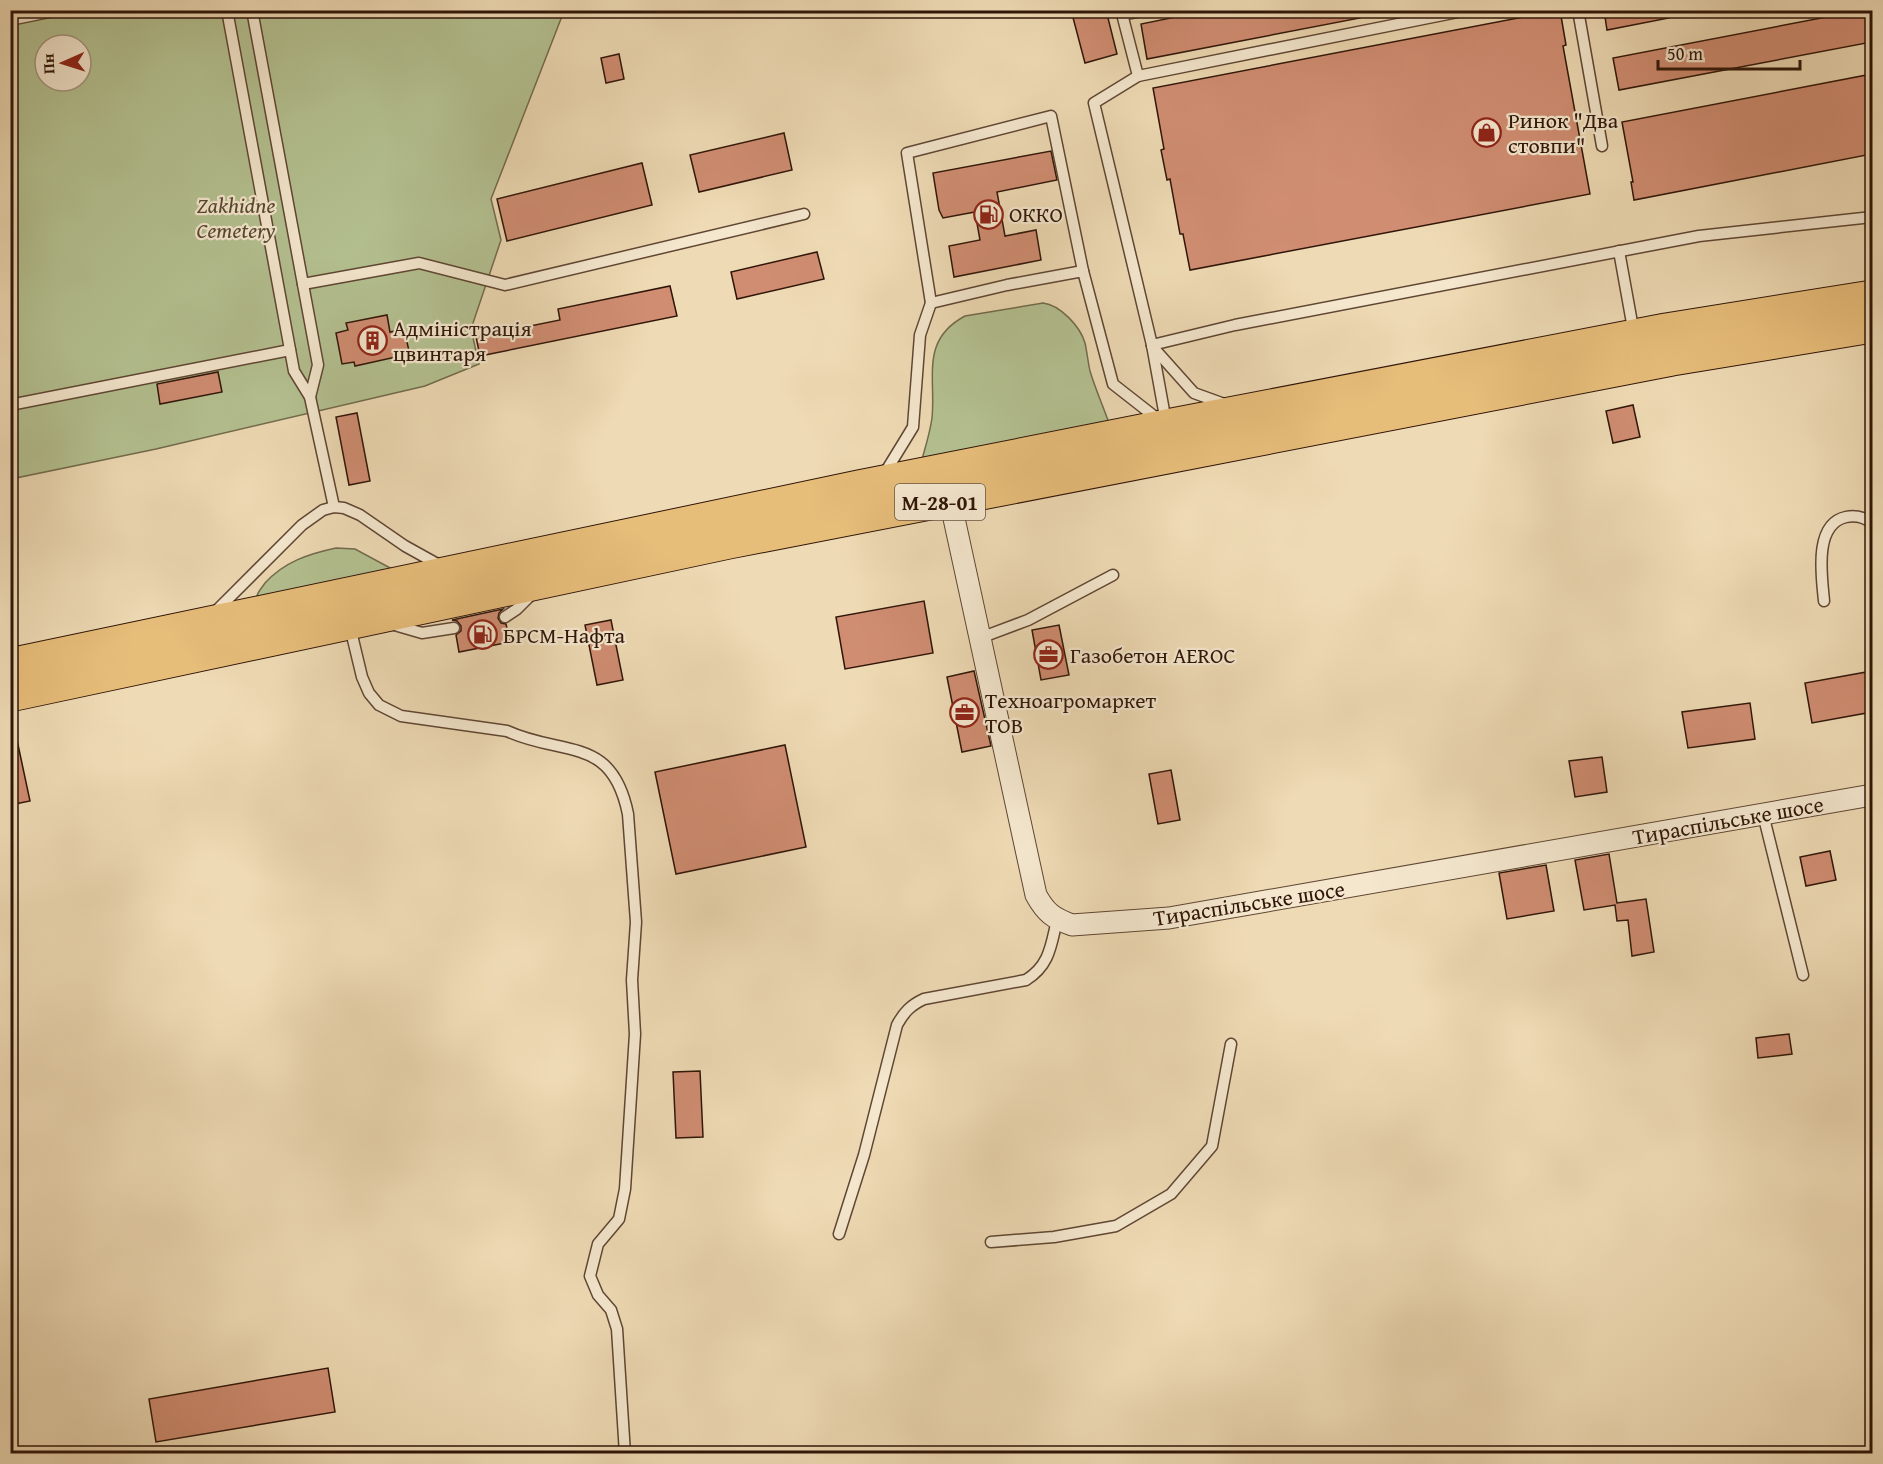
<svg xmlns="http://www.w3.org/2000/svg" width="1883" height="1464" font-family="'Gentium Book Plus',serif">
<rect width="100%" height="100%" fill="#eedab4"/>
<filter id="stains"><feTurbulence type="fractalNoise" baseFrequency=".00333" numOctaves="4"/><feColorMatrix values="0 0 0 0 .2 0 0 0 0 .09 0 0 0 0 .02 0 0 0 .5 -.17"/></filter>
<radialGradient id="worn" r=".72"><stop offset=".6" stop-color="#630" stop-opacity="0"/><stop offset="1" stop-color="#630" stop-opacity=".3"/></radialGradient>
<!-- green -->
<g fill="#b4c191" stroke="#726b4c" stroke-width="1.5" fill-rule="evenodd">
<path d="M11,11H564L491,199L501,240L471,329L479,364L425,386L156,449L11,479ZM45,45H81V81H45Z"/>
<path d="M1043,303C1060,305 1080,326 1085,343C1087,352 1088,362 1090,371C1095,388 1103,406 1109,423L921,463C925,448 930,433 932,418C936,377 920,340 965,316Z"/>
<path d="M336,548L355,549L394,570L256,599C257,592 261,589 265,583C284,562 308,554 336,548Z"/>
</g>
<!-- building -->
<g fill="#d08d72" stroke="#2f1508" stroke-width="1.5">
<polygon points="1071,10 1106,10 1117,54 1085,63"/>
<polygon points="1210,10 1360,10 1360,18 1147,59 1141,24"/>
<polygon points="1560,10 1566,45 1563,46 1590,194 1190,270 1183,234 1180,234 1170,179 1167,180 1161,150 1164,149 1153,88"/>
<polygon points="1604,10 1668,10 1669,18 1607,30"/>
<polygon points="1863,10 1872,10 1872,42 1619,90 1613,58"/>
<polygon points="619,54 624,79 606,83 601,58"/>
<polygon points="1872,74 1872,154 1634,200 1631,182 1633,182 1622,122"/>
<polygon points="784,133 792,170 699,192 690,155"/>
<polygon points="1051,151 1057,180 997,192 1005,236 1036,230 1041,260 954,277 949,246 980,240 975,212 943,218 939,210 933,173"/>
<polygon points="642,163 652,205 507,241 497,199"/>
<polygon points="817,252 824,279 737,299 731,272"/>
<polygon points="670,286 677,316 480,356 476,337 560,320 558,309"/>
<polygon points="387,315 390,332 404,329 409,351 395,354 396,357 355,366 354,362 342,364 336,333 348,330 346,323"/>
<polygon points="218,372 222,392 160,404 157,384"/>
<polygon points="1633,405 1640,437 1613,443 1606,411"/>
<polygon points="357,413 370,481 349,485 336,417"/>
<polygon points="924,601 933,653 845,669 836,617"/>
<polygon points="503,609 499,613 498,618 501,623 506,624 510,642 459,652 456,635 461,631 461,626 457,621 452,620"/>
<polygon points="611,620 623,680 597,685 585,625"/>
<polygon points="1059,625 1069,675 1041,680 1032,630"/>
<polygon points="974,671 991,746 962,752 947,677"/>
<polygon points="1872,671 1872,712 1812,723 1805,683"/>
<polygon points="1750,703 1755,739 1688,748 1682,712"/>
<polygon points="17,740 30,801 10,805 10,741"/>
<polygon points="785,745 806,847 676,874 655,772"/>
<polygon points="1602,757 1607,792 1575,797 1569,761"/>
<polygon points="1171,770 1180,820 1158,824 1149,774"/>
<polygon points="1830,851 1836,880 1806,886 1800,857"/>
<polygon points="1609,854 1617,903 1646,899 1654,952 1632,956 1628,920 1617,921 1615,905 1584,910 1575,860"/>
<polygon points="1546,865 1554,911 1507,919 1499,873"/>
<polygon points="1789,1034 1792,1054 1758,1058 1756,1038"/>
<polygon points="700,1071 703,1137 676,1138 673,1072"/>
<polygon points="328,1368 335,1412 156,1442 149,1399"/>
</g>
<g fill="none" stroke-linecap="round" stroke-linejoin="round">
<defs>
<g id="lane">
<polyline points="227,10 294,371 310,397 334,507"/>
<polyline points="252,10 318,365 310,397"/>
<polyline points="1121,10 1138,76 1094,103 1152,345 1166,422"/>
<polyline points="1578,10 1602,146"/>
<polyline points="1122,15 1147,10"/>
<polyline points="10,20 59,10"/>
<polyline points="1138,76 1468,10"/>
<polyline points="1619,251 1634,334"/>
<polyline points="303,284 419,263 505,285 804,214"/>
<polyline points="931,303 907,153 1051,116 1083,271"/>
<polyline points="1152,345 1235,325 1699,236 1872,217"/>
<polyline points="1152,346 1194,393 1227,405"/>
<polyline points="10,405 290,350"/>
<polyline points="883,476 913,427 920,335 931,303 1007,285 1083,271 1113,384 1159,420"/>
<path d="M1824,601C1822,578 1813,524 1846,517C1856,515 1864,517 1872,523"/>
<polyline points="215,612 302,525 323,510 334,507 344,508 360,515 405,546 441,566"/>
<polyline points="505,617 517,609 532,594"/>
<polyline points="391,624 422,633 454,628"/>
<path d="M350,627L362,677L369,693L379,705L401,716L507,731C564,757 612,735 628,814L636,922L632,980L635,1034L625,1189L619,1219L598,1244L590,1276L598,1295L611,1310L617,1329L625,1454"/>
<polyline points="980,638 1028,620 1113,575"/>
<polyline points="1763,814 1803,975"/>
<path d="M839,1234L864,1155L897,1025C904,1012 911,1005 924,999L1026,980C1050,965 1051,945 1057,920"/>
<polyline points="991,1242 1054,1237 1116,1226 1171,1194 1212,1146 1231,1044"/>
</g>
<path id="street" d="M950,500L1036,895C1046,913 1053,918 1072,925L1169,918L1872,795"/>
<g id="highway">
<polyline points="10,665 859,487 1167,426 1666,330 1872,297"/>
<polyline points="10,695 729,542 1672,359 1872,326"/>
</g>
</defs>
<!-- lane casing -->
<use href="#lane" stroke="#5f4633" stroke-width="13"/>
<!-- street casing -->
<use href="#street" stroke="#5f4633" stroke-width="23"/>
<!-- highway casing -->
<use href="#highway" stroke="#2f1508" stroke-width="35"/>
<!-- lane -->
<use href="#lane" stroke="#f4e7ce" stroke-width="10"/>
<!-- street -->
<use href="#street" stroke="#f4e7ce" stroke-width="21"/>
<!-- highway -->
<use href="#highway" stroke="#e7bd7a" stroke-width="33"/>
</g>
<!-- icons -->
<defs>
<symbol id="shop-ring" viewBox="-11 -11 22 22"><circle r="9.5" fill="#f4e7ce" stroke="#8f2418" stroke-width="1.5"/><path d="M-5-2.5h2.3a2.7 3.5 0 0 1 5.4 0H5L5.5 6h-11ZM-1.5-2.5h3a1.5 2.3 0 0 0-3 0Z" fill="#8f2418"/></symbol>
<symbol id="fuel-ring" viewBox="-11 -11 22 22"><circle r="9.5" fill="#f4e7ce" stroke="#8f2418" stroke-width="1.5"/><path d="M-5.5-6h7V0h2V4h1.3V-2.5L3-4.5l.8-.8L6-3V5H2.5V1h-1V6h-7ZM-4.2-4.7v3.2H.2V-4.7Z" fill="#8f2418"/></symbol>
<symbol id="building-ring" viewBox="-11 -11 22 22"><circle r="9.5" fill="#f4e7ce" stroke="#8f2418" stroke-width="1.5"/><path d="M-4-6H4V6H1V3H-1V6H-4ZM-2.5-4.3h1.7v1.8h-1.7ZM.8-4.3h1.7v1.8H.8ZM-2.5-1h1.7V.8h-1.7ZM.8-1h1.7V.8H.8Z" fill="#8f2418"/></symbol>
<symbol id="office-ring" viewBox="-11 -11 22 22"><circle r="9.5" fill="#f4e7ce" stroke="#8f2418" stroke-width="1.5"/><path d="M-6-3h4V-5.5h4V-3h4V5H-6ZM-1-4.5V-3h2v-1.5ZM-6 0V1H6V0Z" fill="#8f2418"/></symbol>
</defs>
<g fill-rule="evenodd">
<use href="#shop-ring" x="1470" y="116" width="33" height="33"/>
<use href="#fuel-ring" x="972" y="198" width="33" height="33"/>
<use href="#building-ring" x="356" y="324" width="33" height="33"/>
<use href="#fuel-ring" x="466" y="618" width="33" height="33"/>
<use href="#office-ring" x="1032" y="638" width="33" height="33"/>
<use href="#office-ring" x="948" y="696" width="33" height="33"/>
</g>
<g text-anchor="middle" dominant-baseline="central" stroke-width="4.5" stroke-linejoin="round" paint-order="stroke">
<!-- shield labels -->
<rect fill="#f4e7ce" stroke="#6a5443" stroke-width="1.5" x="895" y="484" width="90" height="36" rx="4.5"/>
<g font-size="21" font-weight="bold" fill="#2f1508">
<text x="940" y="502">М-28-01</text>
</g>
<!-- poi labels -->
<g font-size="22" fill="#2f1508" stroke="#f4e7ce" text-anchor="start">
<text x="1508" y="120">Ринок "Два<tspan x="1508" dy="25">стовпи"</tspan></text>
<text x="1009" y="214">ОККО</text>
<text x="393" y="328">Адміністрація<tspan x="393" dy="25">цвинтаря</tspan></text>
<text x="503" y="635">БРСМ-Нафта</text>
<text x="1070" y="655">Газобетон AEROC</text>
<text x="985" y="700">Техноагромаркет<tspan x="985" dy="25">ТОВ</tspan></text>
</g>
<!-- park labels -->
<g font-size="22" font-style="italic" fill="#574931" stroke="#f4e7ce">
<text x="236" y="205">Zakhidne<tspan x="236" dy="25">Cemetery</tspan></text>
</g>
<!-- street labels -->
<g font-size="22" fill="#2f1508" stroke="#f4e7ce">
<text transform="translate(1728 820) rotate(-10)">Тираспільське шосе</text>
<text transform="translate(1249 903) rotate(-9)">Тираспільське шосе</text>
</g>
</g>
<!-- margin -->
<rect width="1883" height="1464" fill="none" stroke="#eedab4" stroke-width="36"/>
<rect x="12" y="12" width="1859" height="1440" fill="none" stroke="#2f1508" stroke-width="3"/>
<rect x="18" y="18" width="1847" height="1428" fill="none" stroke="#2f1508" stroke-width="1.5"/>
<!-- north arrow -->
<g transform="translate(63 63) rotate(267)"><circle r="28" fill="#f4e7ce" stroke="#a5937f" stroke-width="1.5"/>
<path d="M0-4.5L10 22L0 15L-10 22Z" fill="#8f2418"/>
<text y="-9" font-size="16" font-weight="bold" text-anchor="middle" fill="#2f1508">Пн</text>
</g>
<!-- scale -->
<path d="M1658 60v9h142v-9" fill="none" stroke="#2f1508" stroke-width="3"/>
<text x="1667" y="60" font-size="18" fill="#2f1508" stroke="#f4e7ce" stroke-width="4.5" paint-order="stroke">50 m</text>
<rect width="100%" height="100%" filter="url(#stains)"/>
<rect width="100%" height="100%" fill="url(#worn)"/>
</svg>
